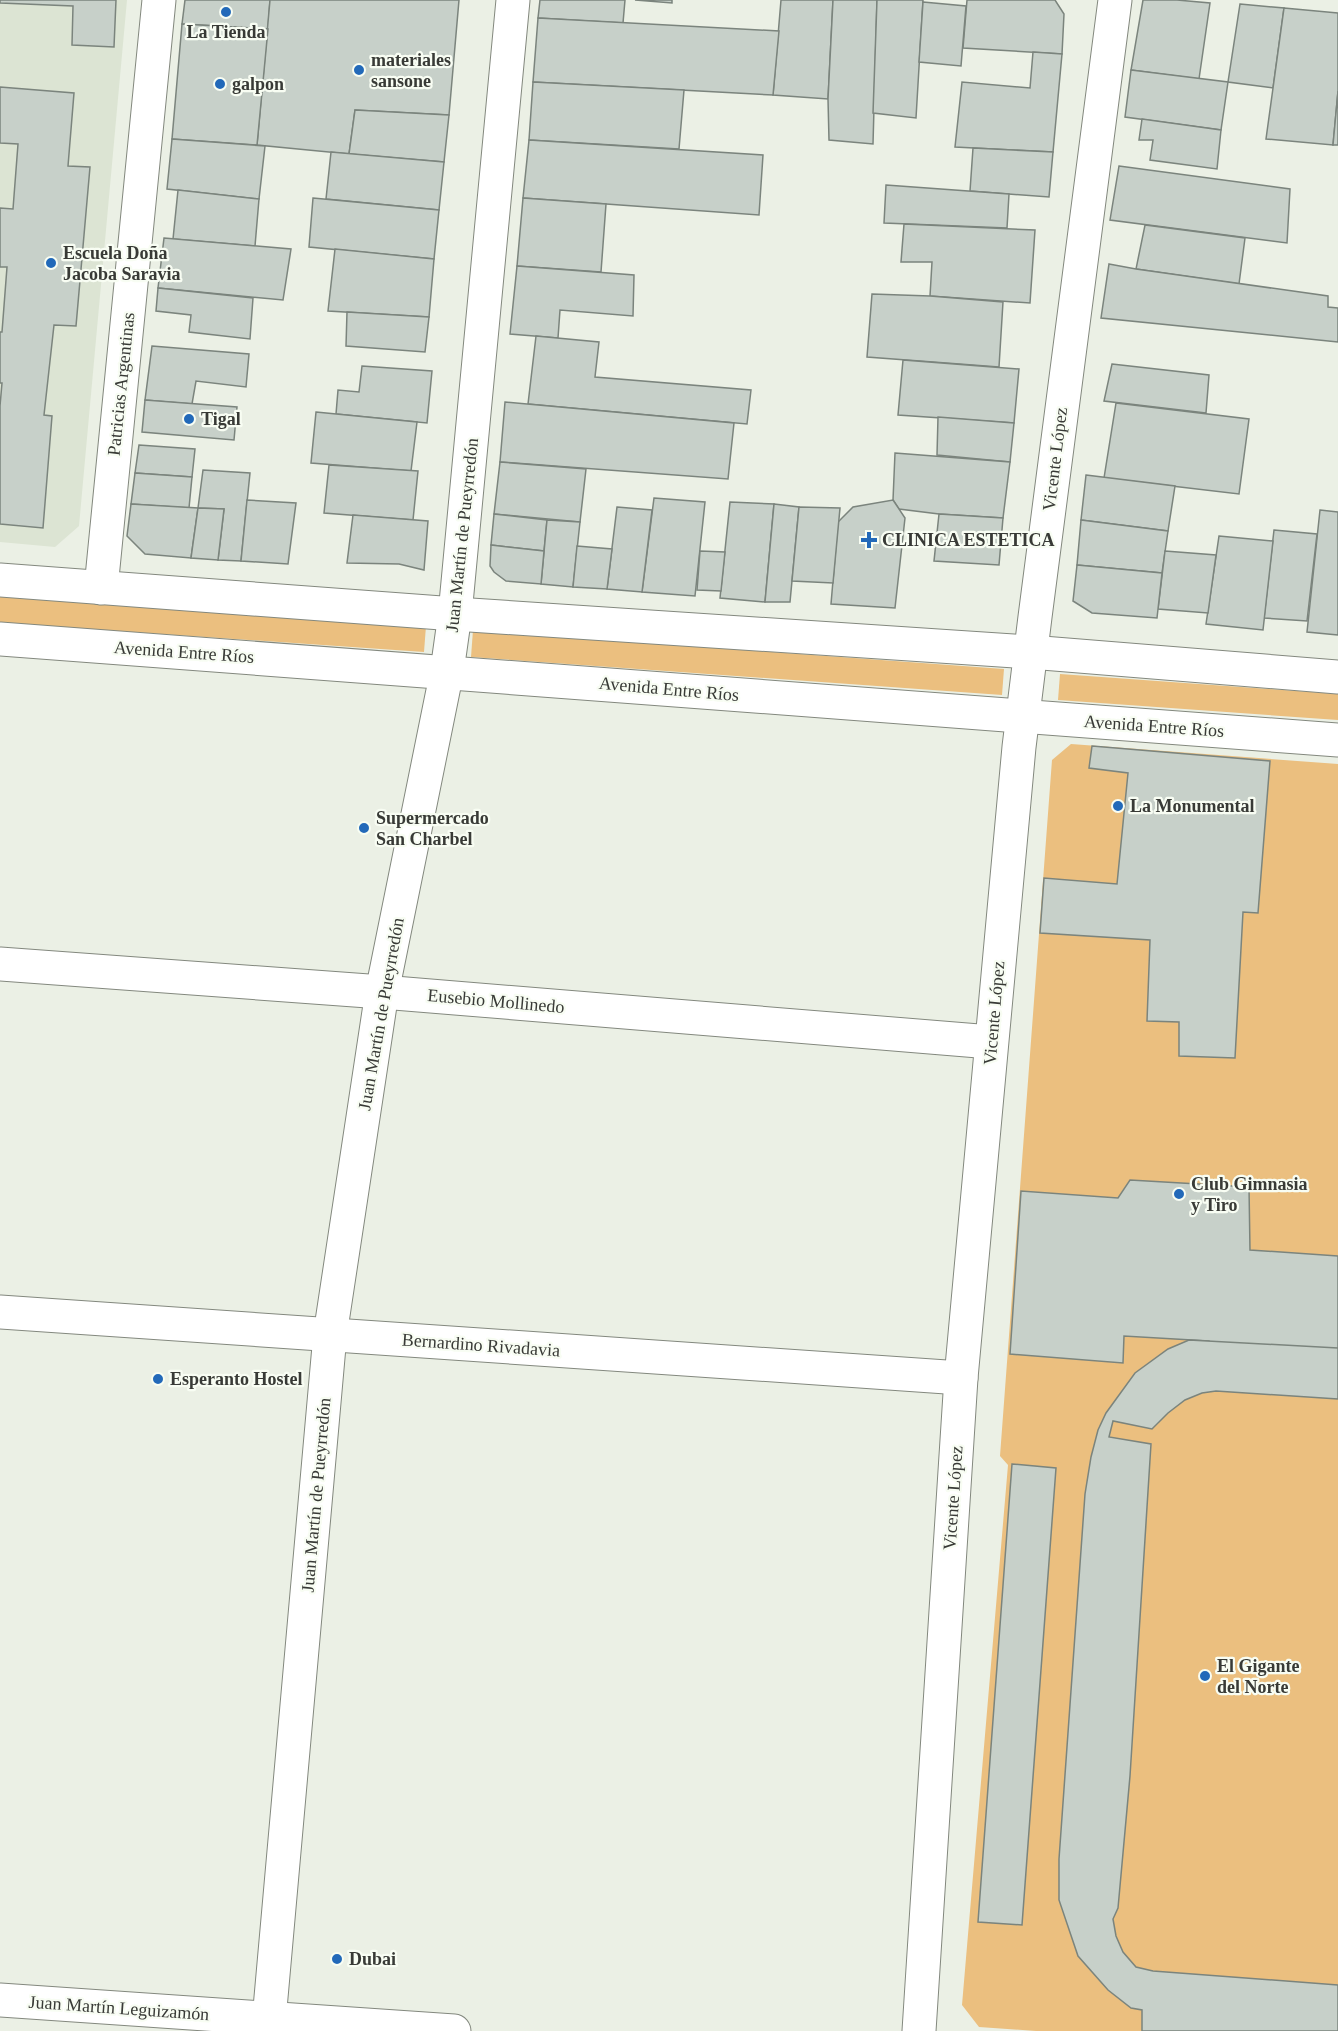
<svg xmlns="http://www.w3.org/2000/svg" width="1338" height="2031" font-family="'Times New Roman',serif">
<rect width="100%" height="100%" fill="#ebf0e5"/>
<!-- built -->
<polygon fill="#dce4d3" points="0,0 127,0 79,526 55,547 0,542"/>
<!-- green -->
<g fill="#ebbf7f">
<polygon points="0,596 426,626 424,652 0,623"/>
<polygon points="473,630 1004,669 1002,695 471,657"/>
<polygon points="1060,674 1338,694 1338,720 1058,700"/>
<polygon points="1071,744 1338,764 1338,2031 1036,2031 979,2027 962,2005 1008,1465 1000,1456 1052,760"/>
</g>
<!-- building -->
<g fill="#c7d0c9" stroke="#7b847d" stroke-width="1.5">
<polygon points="0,0 116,0 114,47 72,45 73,6 0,3"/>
<polygon points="185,0 270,0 268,29 182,24"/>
<polygon points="270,0 459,0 449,115 355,110 349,154 257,145"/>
<polygon points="540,0 625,0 623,23 538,18"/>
<polygon points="635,0 672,0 672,3"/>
<polygon points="781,0 833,0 828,99 773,95"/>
<polygon points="833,0 877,0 873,144 829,140 828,99"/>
<polygon points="877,0 923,0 916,118 873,113"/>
<polygon points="967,0 1055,0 1064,14 1062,54 963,48"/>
<polygon points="1143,0 1177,0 1210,3 1199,79 1131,70"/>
<polygon points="923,2 966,6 961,66 919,62"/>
<polygon points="1240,4 1284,8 1273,88 1228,82"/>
<polygon points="1284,8 1338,13 1338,91 1333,145 1266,139"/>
<polygon points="538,18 779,31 773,95 533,82"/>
<polygon points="182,24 268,29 257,145 172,139"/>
<polygon points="1033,52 1062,54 1053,152 955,147 962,82 1030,88"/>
<polygon points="1131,70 1228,82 1221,130 1125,117"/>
<polygon points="533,82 684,90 679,149 529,140"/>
<polygon points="0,87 74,93 68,166 90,167 76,326 54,325 44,415 52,416 43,528 0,524 0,406 2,383 0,383 0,332 2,332 7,267 0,267 0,208 13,209 18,144 0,143"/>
<polygon points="1338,91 1338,145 1333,145"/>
<polygon points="355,110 449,115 444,162 349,154"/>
<polygon points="1142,119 1221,130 1217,169 1150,160 1153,140 1139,140"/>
<polygon points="172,139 265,146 259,199 167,189"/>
<polygon points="529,140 763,155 759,215 523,198"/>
<polygon points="973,148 1053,152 1049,197 970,191"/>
<polygon points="331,152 444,162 439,210 326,199"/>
<polygon points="1119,166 1290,189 1287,243 1110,220"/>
<polygon points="886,185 1009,194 1007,228 884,223"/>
<polygon points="178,190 259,199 255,246 173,239"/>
<polygon points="313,198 439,210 434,259 309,247"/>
<polygon points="523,198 606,204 601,272 517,266"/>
<polygon points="904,224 1035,230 1030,303 930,296 932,262 901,262"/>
<polygon points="1145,225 1245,238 1239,284 1136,269"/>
<polygon points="164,238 291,249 283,300 158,288"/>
<polygon points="335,249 434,259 429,317 328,311"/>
<polygon points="1109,264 1136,269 1328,296 1328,307 1338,308 1338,342 1101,318"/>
<polygon points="517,266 634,275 633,316 560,310 558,338 510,334"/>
<polygon points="158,288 253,298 250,339 189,332 191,315 156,311"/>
<polygon points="872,294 930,296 1003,302 999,367 867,357"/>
<polygon points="347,312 429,317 425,352 346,346"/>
<polygon points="536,336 599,342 595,377 751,390 747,424 528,404"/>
<polygon points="152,346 249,354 246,387 196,381 192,404 145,400"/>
<polygon points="903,360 1019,369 1014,423 898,415"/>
<polygon points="1112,364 1209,375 1206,413 1104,401"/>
<polygon points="362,366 432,371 427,423 336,414 338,390 359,392"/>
<polygon points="145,400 237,407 234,440 142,432"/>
<polygon points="505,402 734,423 728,479 500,462"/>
<polygon points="1116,403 1249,419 1239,494 1104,478"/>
<polygon points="316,412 417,422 411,471 311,463"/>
<polygon points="938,417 1014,423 1010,462 937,455"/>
<polygon points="139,445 195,449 192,477 135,473"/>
<polygon points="895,453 1010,462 1003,518 939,514 899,509 893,500"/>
<polygon points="500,462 586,469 580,522 494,514"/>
<polygon points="329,465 418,471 413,520 324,513"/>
<polygon points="203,470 250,473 241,561 218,560 224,509 198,508"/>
<polygon points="135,473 192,477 189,508 131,504"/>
<polygon points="1086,475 1175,486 1168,531 1081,520"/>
<polygon points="654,498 705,502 695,596 642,592"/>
<polygon points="247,500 296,503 288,564 241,561"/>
<polygon points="893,500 905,518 895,608 831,604 838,522 853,507"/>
<polygon points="730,502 774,504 765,602 720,598"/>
<polygon points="131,504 198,508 191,558 145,554 127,536"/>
<polygon points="774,504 799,507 790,602 765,602"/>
<polygon points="617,507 652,510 642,592 607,589"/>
<polygon points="799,507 840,508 833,583 792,581"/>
<polygon points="198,508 224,509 218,560 191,558"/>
<polygon points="1320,510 1338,512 1338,635 1307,632"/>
<polygon points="494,514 547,520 544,551 491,545"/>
<polygon points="939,514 1003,518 999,565 934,561"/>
<polygon points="353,515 428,521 424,570 399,564 347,563"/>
<polygon points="547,520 580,522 573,587 541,584"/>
<polygon points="1081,520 1168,531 1162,573 1077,565"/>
<polygon points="1274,530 1317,534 1307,621 1264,618"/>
<polygon points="1219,536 1273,541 1263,630 1206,624"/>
<polygon points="491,545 544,551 541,584 506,581 494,572 490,566"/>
<polygon points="577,546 612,549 607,589 573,587"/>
<polygon points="700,551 725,552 721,591 697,590"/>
<polygon points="1165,551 1216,555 1208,613 1158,609"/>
<polygon points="1077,565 1162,573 1157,618 1092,613 1073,601"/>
<polygon points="1092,746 1270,761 1258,913 1243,912 1235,1058 1179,1056 1179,1022 1147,1021 1150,940 1040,933 1044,878 1117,884 1128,773 1089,768"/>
<polygon points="1130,1180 1249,1187 1250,1250 1338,1256 1338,1369 1238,1364 1209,1341 1124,1336 1123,1363 1010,1354 1021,1191 1118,1198"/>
<polygon points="1189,1340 1338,1348 1338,1399 1216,1391 1202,1393 1185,1400 1168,1413 1152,1429 1113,1421 1109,1437 1151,1444 1130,1776 1118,1908 1113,1919 1116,1936 1123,1952 1136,1967 1153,1971 1338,1985 1338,2031 1142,2031 1142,2010 1131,2008 1108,1990 1078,1956 1059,1900 1059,1859 1085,1494 1091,1457 1098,1430 1106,1413 1135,1373 1168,1349"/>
<polygon points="1012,1464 1056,1468 1022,1925 978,1922"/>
</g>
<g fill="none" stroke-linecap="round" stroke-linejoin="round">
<defs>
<g id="minor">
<polyline points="101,588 159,0"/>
<polyline points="0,964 382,992 991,1042"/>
<polyline points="0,1312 961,1378"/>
<polyline points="0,2000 454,2031"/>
<polyline points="268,2031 330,1335 382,992 447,671 455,614 513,0"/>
<polyline points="919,2031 961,1378 1019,747 1035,617 1115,0"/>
</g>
<g id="major">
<polyline points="0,580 455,614 1030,652 1338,677"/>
<path d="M0,639C446,671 892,708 1338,740"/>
</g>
</defs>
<!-- minor casing -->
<use href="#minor" stroke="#83887e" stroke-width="35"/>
<!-- major casing -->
<use href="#major" stroke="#83887e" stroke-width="35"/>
<!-- minor -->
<use href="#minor" stroke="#fff" stroke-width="33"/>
<!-- major -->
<use href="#major" stroke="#fff" stroke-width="33"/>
</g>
<!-- markers -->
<g fill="#2269b9" stroke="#f8fdf3" stroke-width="2">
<circle cx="226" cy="12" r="6"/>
<circle cx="359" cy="70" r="6"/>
<circle cx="220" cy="84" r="6"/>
<circle cx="51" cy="263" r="6"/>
<circle cx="189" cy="419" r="6"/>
<path d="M866 531h6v6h6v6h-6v6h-6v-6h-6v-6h6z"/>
<circle cx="1118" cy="806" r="6"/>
<circle cx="364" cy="828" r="6"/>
<circle cx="1179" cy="1194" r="6"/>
<circle cx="158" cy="1379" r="6"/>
<circle cx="1205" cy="1676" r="6"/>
<circle cx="337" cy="1959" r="6"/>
</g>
<g text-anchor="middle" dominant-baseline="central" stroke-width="4.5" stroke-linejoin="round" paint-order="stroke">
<!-- poi labels -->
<g font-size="18" font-weight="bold" fill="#383a36" stroke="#f8fdf3" text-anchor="start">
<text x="226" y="32" text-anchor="middle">La Tienda</text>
<text x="371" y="60">materiales<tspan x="371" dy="21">sansone</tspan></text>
<text x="232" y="84">galpon</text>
<text x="63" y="253">Escuela Doña<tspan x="63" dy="21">Jacoba Saravia</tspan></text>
<text x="201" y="419">Tigal</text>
<text x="882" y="540">CLINICA ESTETICA</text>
<text x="1130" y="806">La Monumental</text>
<text x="376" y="818">Supermercado<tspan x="376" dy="21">San Charbel</tspan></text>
<text x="1191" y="1184">Club Gimnasia<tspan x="1191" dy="21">y Tiro</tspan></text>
<text x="170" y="1379">Esperanto Hostel</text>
<text x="1217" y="1666">El Gigante<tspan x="1217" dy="21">del Norte</tspan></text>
<text x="349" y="1959">Dubai</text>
</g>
<!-- street labels -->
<g font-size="18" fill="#383a36" stroke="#f8fdf3">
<text transform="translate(121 384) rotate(-84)">Patricias Argentinas</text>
<text transform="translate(1055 459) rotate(-83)">Vicente López</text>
<text transform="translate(462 535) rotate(-84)">Juan Martín de Pueyrredón</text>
<text transform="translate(184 652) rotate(4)">Avenida Entre Ríos</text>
<text transform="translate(669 689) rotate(5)">Avenida Entre Ríos</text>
<text transform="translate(1154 726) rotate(4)">Avenida Entre Ríos</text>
<text transform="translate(496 1001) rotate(5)">Eusebio Mollinedo</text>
<text transform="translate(994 1013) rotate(-85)">Vicente López</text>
<text transform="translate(381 1014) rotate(-80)">Juan Martín de Pueyrredón</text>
<text transform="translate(481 1345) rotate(4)">Bernardino Rivadavia</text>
<text transform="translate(316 1495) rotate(-85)">Juan Martín de Pueyrredón</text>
<text transform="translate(953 1498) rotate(-86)">Vicente López</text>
<text transform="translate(119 2008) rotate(4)">Juan Martín Leguizamón</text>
</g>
</g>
</svg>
